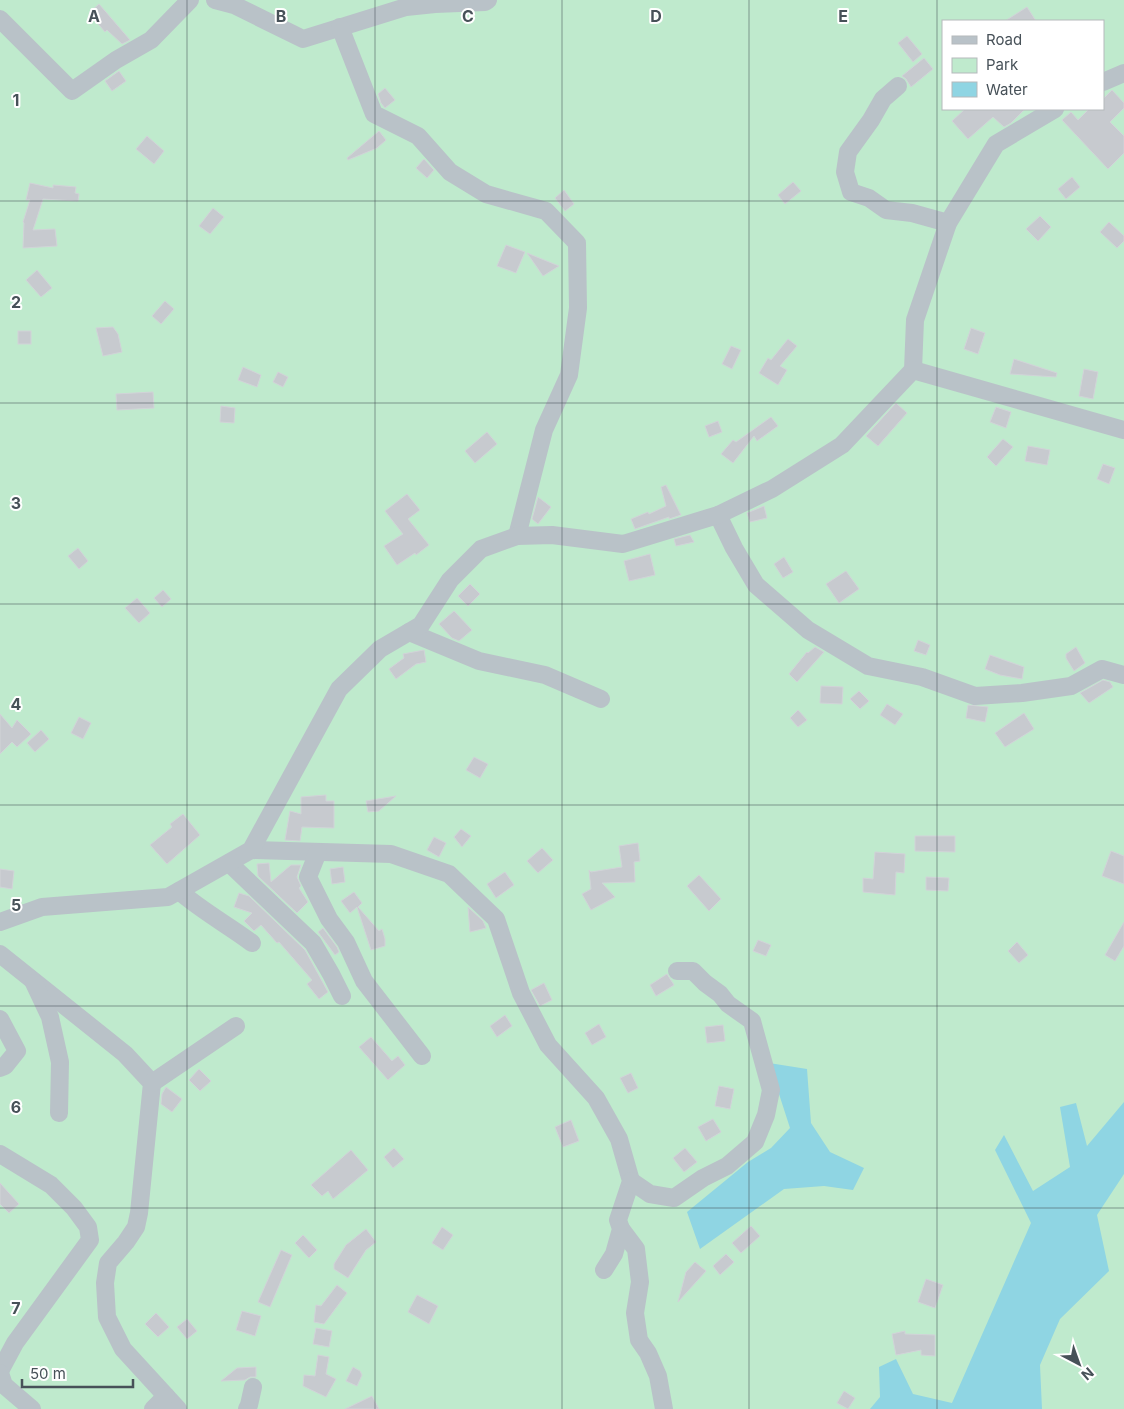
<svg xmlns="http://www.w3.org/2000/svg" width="1124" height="1409" font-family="Inter,sans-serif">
<rect width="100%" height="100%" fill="#efeded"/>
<!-- green -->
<path fill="#bfeacd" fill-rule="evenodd" d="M0,0H1124V1409H0ZM943,21H1103V109H943Z"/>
<!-- water -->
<g fill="#8fd5e3">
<polygon points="769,1063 807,1069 811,1123 830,1152 864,1168 853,1190 824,1186 784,1189 700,1249 687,1212 748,1162 771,1148 790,1128"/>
<polygon points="1124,1102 1124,1174 1097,1215 1109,1271 1060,1319 1040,1365 1042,1409 870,1409 880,1397 879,1367 896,1359 913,1394 952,1403 1031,1223 995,1150 1004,1135 1033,1191 1070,1167 1060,1107 1076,1103 1087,1146"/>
</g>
<!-- building -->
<g fill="#c7cacf" stroke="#d1d4d8">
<polygon points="99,4 130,40 122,44 107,30 105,32 89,13"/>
<polygon points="1027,7 1036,21 1005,21"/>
<polygon points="907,36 922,54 913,62 898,43"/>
<polygon points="924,58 933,69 911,87 906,79 902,76"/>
<polygon points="119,71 126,81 112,91 105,81"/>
<polygon points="385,88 395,100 385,108 381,103 378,94"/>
<polygon points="1112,90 1124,103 1124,108 1110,122 1124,136 1124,153 1108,169 1062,120 1071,112 1078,120 1089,109 1103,109 1103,99"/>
<polygon points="965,109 1025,109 1011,123 1004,127 993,117 968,139 952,121"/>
<polygon points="379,131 386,140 377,148 348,160 347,158"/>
<polygon points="147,136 164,151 154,164 136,149"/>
<polygon points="424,159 434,170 427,178 416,168"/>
<polygon points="1072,177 1080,187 1066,199 1058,189"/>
<polygon points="793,182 801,191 785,204 778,195"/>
<polygon points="30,183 53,188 53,185 76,187 75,193 79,194 78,201 43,199 33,230 55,229 57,246 23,248 24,223 23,222 30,200 26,200"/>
<polygon points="564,190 574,204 565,211 555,198"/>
<polygon points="213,208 224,217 210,234 199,226"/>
<polygon points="1040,216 1051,227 1038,241 1026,229"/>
<polygon points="1109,222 1124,236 1124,241 1117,248 1100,232"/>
<polygon points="506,245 525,252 516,273 497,266"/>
<polygon points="527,253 559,266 543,276"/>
<polygon points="37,270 52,288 41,297 26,280"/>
<polygon points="165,301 174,309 161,324 152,316"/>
<polygon points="113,327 118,334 122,352 103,356 96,328"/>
<polygon points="971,328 985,333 978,354 964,349"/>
<rect x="18" y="331" width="13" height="13"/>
<polygon points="788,339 797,346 780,366 787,370 778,385 759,373 768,358 771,360"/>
<polygon points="731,346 741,350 732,369 722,364"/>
<polygon points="1014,359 1057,373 1056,377 1010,374"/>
<polygon points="243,367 261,375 257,387 238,380"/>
<polygon points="1084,369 1098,372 1093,399 1079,396"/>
<polygon points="278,372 288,377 283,387 273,382"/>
<polygon points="153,392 154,408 117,410 116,394"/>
<polygon points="896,403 907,413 878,446 866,436"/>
<polygon points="221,406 235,408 234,423 220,422"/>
<polygon points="996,407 1011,412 1006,428 990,422"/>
<polygon points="771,417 778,426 757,441 754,436 733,463 721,454 733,440 736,442"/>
<polygon points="718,421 722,432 709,437 705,426"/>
<polygon points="487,432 497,444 475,463 465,451"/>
<polygon points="1003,439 1013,447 996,466 987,457"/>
<polygon points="1028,446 1050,450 1047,465 1025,461"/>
<polygon points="1103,464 1115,468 1109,484 1097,479"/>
<polygon points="666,485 681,515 669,519 669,517 635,529 631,519 648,512 649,514 666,506 661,487"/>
<polygon points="407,494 420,510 408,519 429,545 416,555 415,553 397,565 384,546 403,534 385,511"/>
<polygon points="538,497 551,507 538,524 532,519"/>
<polygon points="764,506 767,518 750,522 747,513"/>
<polygon points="690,535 694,542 676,546 674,539"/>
<polygon points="78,548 88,561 79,569 68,556"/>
<polygon points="650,554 655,575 629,581 624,561"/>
<polygon points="784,557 793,572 783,578 774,564"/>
<polygon points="846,571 859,589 839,603 826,584"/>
<polygon points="470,584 480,594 468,606 458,596"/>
<polygon points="163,590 171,599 162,607 154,598"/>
<polygon points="137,598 150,613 139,623 125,608"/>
<polygon points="454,611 472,630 459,641 452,638 439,624"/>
<polygon points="918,640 930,645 926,655 914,651"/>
<polygon points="815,647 824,652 797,682 789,674 807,652 808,653"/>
<polygon points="1076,647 1085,663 1074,671 1066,658 1066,654"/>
<polygon points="424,650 426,662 416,664 396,679 389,669 404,658 403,654"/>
<polygon points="990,655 1024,667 1022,679 1000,675 985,669"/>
<polygon points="1103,680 1110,682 1113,687 1089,703 1080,693"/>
<polygon points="821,686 843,687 842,704 820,703"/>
<polygon points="859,691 869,701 860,709 850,699"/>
<polygon points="887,704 903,714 895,725 880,715"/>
<polygon points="968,705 988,707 985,722 966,718"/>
<polygon points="798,710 807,720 798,727 790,718"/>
<polygon points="1024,713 1034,729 1005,747 995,733"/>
<polygon points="0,714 12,728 17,720 31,734 17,747 12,742 0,754"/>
<polygon points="79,717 91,723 83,739 71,733"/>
<polygon points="41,730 49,739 35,752 27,743"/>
<polygon points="474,757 488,764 480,778 466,770"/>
<polygon points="326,795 326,801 334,801 334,828 302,827 300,841 285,840 290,811 301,814 301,797"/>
<polygon points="396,796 379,811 368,812 366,801"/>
<polygon points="183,814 200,835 167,864 150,845 172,827 170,824"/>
<polygon points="461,829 471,836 462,847 454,837"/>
<polygon points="915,836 955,836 955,852 915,851"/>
<polygon points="434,837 446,843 439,857 427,850"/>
<polygon points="638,843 640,861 634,862 635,882 602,883 615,897 591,910 582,894 591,889 589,870 591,872 622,867 619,846"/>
<polygon points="542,848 553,860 538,873 527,861"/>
<polygon points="1111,851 1124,856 1124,884 1102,876"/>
<polygon points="875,852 905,854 904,873 896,872 895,895 863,892 863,878 873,879"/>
<polygon points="269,863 271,882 291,865 301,865 297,877 301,886 299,888 308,902 297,913 258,876 257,864"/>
<polygon points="343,867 345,882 332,884 330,869"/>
<polygon points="0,869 14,871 12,889 0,887"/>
<polygon points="505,872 514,885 496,898 487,884"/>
<polygon points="699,875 721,899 709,911 687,886"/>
<polygon points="926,877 949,878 948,891 926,890"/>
<polygon points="354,892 362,903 358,907 379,931 382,929 385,939 385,946 371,950 357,907 350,913 341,901"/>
<polygon points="239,893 249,896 305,950 328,992 319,999 307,984 312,980 279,942 277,943 261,925 254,931 244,921 252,913 234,907"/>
<polygon points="468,907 483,921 486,928 470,932"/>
<polygon points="1124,922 1124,946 1115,961 1105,955"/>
<polygon points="323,928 337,947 339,952 335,955 318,932"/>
<polygon points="758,940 771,945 766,956 753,951"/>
<polygon points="1017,942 1028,955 1019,963 1008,951"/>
<polygon points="667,974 674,985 656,996 650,985"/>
<polygon points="544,983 552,1000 540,1006 531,990"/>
<polygon points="505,1015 512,1026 497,1037 490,1026"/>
<polygon points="599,1024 606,1037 592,1045 585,1033"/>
<polygon points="723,1025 725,1041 707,1043 705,1027"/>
<polygon points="371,1037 392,1061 398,1056 405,1065 388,1080 359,1047"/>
<polygon points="199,1069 211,1081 200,1091 189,1080"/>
<polygon points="631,1073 638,1088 628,1093 620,1078"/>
<polygon points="719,1086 734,1089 730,1109 715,1106"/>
<polygon points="166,1087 182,1099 172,1112 161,1104 162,1094"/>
<polygon points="713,1119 721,1132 706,1141 698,1127"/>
<polygon points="571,1120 579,1141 563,1147 555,1127"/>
<polygon points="394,1148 404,1159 393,1168 384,1157"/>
<polygon points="685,1148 697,1162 684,1172 673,1158"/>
<polygon points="351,1150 368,1170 333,1199 328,1191 322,1196 311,1185"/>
<polygon points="0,1183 19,1204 9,1213 0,1204"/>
<polygon points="751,1226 760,1236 741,1253 732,1243"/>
<polygon points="442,1227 453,1235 443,1250 432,1243"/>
<polygon points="366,1229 376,1242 366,1250 348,1278 334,1269 334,1264 346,1245"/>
<polygon points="303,1235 317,1250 309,1258 295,1243"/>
<polygon points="281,1250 292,1255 270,1307 258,1302"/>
<polygon points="726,1254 734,1262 720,1275 713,1266"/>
<polygon points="695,1262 706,1271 678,1302 686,1272"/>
<polygon points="926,1279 943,1285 935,1308 918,1302"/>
<polygon points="337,1285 347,1293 324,1324 314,1322 316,1305 321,1306"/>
<polygon points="417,1295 438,1306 429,1324 408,1312"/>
<polygon points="242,1311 261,1316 255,1336 236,1330"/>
<polygon points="156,1313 169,1327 158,1337 145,1324"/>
<polygon points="187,1319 197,1331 187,1339 177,1327"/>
<polygon points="316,1328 332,1331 329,1347 313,1344"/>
<polygon points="905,1331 905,1334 935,1335 935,1356 921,1355 921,1350 896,1355 892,1334"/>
<polygon points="318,1355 329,1357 326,1374 336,1379 326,1397 303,1386 304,1375 315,1376"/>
<polygon points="256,1367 256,1377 250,1377 245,1380 221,1381 237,1368"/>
<polygon points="353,1367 360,1371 362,1375 357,1386 346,1381"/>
<polygon points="844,1391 855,1398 848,1409 837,1403"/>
<polygon points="372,1396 379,1409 345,1409"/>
</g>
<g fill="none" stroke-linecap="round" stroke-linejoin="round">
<!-- minor -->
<g stroke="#b9c2c8" stroke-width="18">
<polyline points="215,0 234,5 303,39 406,7 435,4 485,2 488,0"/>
<polyline points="0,19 72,91 116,60 151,40 190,0"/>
<polyline points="340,27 374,114 418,136 450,172 486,194 546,211 577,243 578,308 569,375 544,430 517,536"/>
<polyline points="1103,82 1124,73"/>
<polyline points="898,86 883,99 871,120 848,152 845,172 851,192 869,198 886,210 912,213 948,223"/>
<polyline points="913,370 915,320 948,223 996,144 1055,109"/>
<polyline points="718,515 734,548 756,585 808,630 868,666 922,677 975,696 1022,693 1071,686 1102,669 1124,675"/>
<polyline points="409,632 479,661 545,675 601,699"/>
<polyline points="251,850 391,854 449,874 496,919 521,993 548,1045 596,1098 619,1139 631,1181 618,1220 621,1229 614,1254 604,1270"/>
<polyline points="318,852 308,877 329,919 346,942 364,981 422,1056"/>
<polyline points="229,863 313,943 331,974 342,996"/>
<path d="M179,891C202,911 228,925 252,943"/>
<polyline points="0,922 42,907 168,897 251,850 339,689 380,649 421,625 450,580 481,549 517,536 552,535 623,544 718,515 772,489 842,445 913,370 1124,430"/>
<polyline points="0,954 125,1054 152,1083 139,1213 136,1227 126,1242 108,1263 105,1283 107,1317 123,1349 178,1409"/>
<polyline points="34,983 50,1017 60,1062 59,1113"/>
<polyline points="0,1019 17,1051 5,1066 0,1068"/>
<polyline points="152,1083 236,1026"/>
<polyline points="0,1154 51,1185 74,1208 88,1227 90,1240 15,1343 0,1371"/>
<polyline points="631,1181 650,1194 674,1198 703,1178 727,1166 755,1142 766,1115 771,1090 752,1021 728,1004 720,994 705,983 693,971 677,971"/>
<polyline points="621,1229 636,1249 640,1282 635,1313 639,1340 648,1353 658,1376 664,1409"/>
<polyline points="0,1373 4,1385 32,1409"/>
<polyline points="153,1409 166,1396"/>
<polyline points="247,1409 249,1405 253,1387"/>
</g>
</g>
<!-- grid -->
<path fill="none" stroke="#475158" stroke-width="1" stroke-opacity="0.55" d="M187,0V1409M375,0V1409M562,0V1409M749,0V1409M937,0V1409M0,201H1124M0,403H1124M0,604H1124M0,805H1124M0,1006H1124M0,1208H1124"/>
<g font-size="16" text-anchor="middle" font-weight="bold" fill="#475158" stroke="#fff" stroke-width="4" stroke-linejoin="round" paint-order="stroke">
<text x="94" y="22">A</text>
<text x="281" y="22">B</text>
<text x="468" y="22">C</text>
<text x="656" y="22">D</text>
<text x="843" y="22">E</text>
<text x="16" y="106">1</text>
<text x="16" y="308">2</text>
<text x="16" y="509">3</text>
<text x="16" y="710">4</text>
<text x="16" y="911">5</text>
<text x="16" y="1113">6</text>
<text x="16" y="1314">7</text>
</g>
<!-- legend -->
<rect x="942" y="20" width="162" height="90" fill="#ffffff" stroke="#b5b9bc"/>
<rect x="952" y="36" width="25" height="8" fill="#b9c2c8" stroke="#b5b9bc"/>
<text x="986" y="45" font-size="15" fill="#475158">Road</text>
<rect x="952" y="58" width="25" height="15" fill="#bfeacd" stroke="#b5b9bc"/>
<text x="986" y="70" font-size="15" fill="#475158">Park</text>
<rect x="952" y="82" width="25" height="15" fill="#8fd5e3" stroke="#b5b9bc"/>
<text x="986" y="95" font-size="15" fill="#475158">Water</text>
<!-- north arrow -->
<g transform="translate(1079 1364) rotate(139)" stroke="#ffffff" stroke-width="4" paint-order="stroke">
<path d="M0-4L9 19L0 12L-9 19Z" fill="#475158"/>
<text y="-8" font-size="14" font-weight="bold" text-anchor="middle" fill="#475158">N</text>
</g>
<!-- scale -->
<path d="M22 1379v8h111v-8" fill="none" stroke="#475158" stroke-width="2.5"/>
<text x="30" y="1379" font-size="15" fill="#475158" stroke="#ffffff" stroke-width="4" paint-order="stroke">50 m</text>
</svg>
